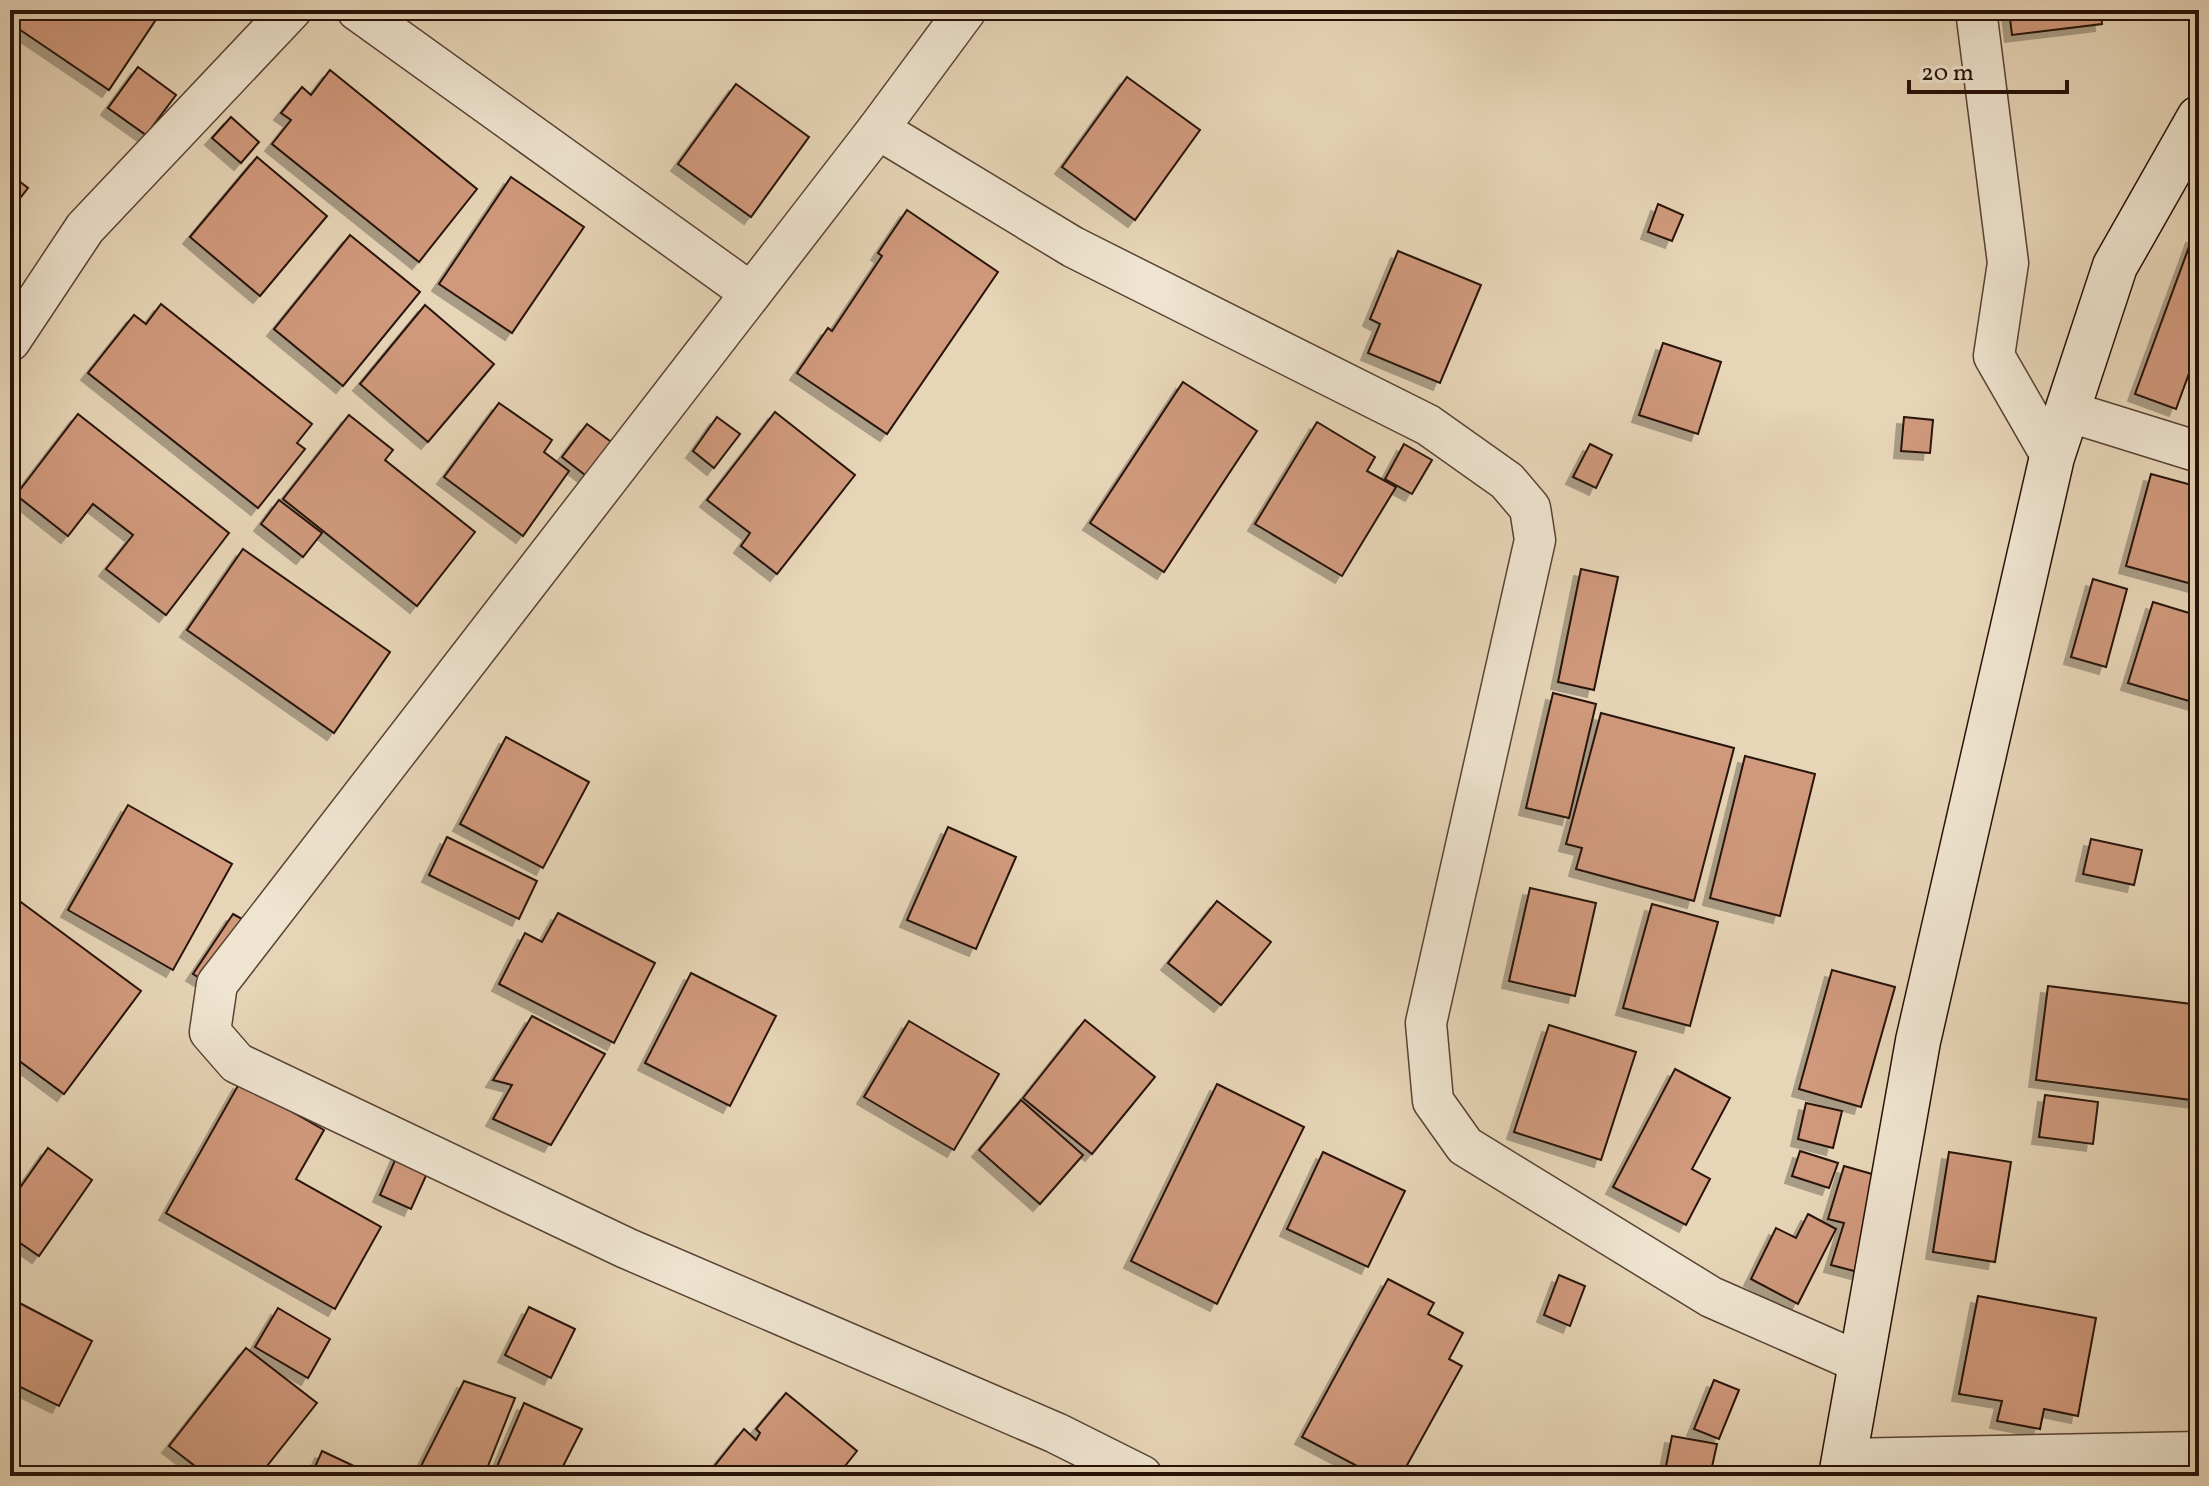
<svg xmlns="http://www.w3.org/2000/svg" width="2209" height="1486" font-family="Vollkorn,serif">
<defs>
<filter id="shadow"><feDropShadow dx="-7" dy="7" stdDeviation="0" flood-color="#0004"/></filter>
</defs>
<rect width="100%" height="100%" fill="#e7d5b7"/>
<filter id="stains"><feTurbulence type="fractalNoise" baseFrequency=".0025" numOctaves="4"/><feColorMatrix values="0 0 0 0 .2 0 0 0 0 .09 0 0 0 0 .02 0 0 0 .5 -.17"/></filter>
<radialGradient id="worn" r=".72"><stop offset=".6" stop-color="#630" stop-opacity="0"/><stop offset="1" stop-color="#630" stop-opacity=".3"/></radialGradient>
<!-- building -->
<g fill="#d0997b" stroke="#271208" stroke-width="2" filter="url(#shadow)">
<polygon points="10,10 151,10 159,15 109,90 10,23"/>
<polygon points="2009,10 2101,10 2102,24 2012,35"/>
<polygon points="138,67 176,95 146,135 108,108"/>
<polygon points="330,70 477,189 419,262 272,144 291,120 281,113 302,87 311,95"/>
<polygon points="1127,77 1200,130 1135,220 1062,167"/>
<polygon points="736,84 809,137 751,217 678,164"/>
<polygon points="231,117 259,142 241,163 212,138"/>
<polygon points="257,157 327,216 260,296 190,237"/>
<polygon points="10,174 28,188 10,211"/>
<polygon points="511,177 584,227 512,333 439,284"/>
<polygon points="1658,204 1683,215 1672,241 1648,232"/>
<polygon points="907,210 998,272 887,434 797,373 828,328 832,331 882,256 878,253"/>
<polygon points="350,235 420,292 343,386 274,329"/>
<polygon points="2193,236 2199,238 2199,346 2176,409 2135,394"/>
<polygon points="1398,251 1481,285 1440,383 1368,353 1380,324 1370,319"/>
<polygon points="161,304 312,424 297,443 305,449 258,508 88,373 134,315 146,324"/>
<polygon points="425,305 494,364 428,442 360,384"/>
<polygon points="1663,343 1721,362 1698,434 1639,415"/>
<polygon points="1183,382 1257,431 1164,572 1090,523"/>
<polygon points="499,403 552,440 544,452 569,471 523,536 444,477"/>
<polygon points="775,412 855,475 777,574 741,546 750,533 707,500"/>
<polygon points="78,414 229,533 166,615 106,569 133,535 93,504 68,536 16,495"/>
<polygon points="349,415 393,450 385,460 475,532 417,606 283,499"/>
<polygon points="717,417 740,434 714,468 693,451"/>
<polygon points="1904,417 1933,420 1930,453 1901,451"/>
<polygon points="1317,422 1375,457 1367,471 1396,487 1342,576 1255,524"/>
<polygon points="587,424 614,444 589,478 562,457"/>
<polygon points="1404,444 1432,460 1412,494 1385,479"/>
<polygon points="1590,444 1612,455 1596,488 1573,477"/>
<polygon points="2151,474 2199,487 2199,586 2126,566"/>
<polygon points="279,500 322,533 303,557 261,524"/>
<polygon points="243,549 390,652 334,733 187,630"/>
<polygon points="1581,569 1618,577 1594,690 1558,682"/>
<polygon points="2093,579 2127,589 2106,667 2071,657"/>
<polygon points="2153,602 2199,616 2199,704 2128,683"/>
<polygon points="1553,693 1596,704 1569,818 1526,808"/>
<polygon points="1601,713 1734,748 1694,901 1576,869 1582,848 1566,844"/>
<polygon points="506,737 589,782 543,868 460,824"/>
<polygon points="1745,756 1815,774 1780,916 1710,898"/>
<polygon points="128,805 232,864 173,970 68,910"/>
<polygon points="948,827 1016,857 976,949 907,920"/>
<polygon points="447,837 537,881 519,919 429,875"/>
<polygon points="2091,839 2142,850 2134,885 2083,874"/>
<polygon points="1530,888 1596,903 1575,996 1509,981"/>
<polygon points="10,894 141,991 64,1094 10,1054"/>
<polygon points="1217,901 1271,942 1221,1005 1168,963"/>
<polygon points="1652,904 1718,922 1690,1026 1623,1008"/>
<polygon points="558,913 655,963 614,1043 499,984 525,933 542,942"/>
<polygon points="233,914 253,925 208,983 193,974"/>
<polygon points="1832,970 1895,987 1861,1107 1799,1089"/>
<polygon points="691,973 776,1016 730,1106 645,1063"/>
<polygon points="2048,986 2199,1005 2199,1101 2036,1080"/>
<polygon points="532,1016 605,1054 551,1145 493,1119 512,1085 493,1080"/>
<polygon points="1085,1020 1155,1077 1092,1154 1023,1098"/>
<polygon points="909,1021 999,1074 954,1150 864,1097"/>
<polygon points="1549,1025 1636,1052 1601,1160 1514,1132"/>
<polygon points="1675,1069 1730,1098 1692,1169 1710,1179 1686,1225 1613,1187"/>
<polygon points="240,1082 324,1130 296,1179 381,1227 335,1309 166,1213"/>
<polygon points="1217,1084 1304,1127 1217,1304 1131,1261"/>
<polygon points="2045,1095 2098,1102 2093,1144 2039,1137"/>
<polygon points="1021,1100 1083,1155 1040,1204 979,1150"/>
<polygon points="1806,1103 1842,1111 1833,1148 1798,1139"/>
<polygon points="402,1144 434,1158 411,1209 380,1195"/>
<polygon points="48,1148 92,1180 39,1256 10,1236 10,1202"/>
<polygon points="1800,1151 1838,1163 1829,1188 1792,1176"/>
<polygon points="1323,1152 1405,1191 1368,1267 1287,1229"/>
<polygon points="1949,1152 2011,1162 1995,1262 1933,1252"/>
<polygon points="1844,1166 1886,1178 1858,1272 1831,1265 1844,1223 1828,1219"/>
<polygon points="1808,1214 1836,1229 1798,1304 1751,1279 1776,1228 1796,1238"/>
<polygon points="1559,1275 1585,1286 1570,1326 1544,1315"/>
<polygon points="1388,1279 1434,1303 1428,1314 1463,1333 1449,1359 1462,1366 1401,1476 1376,1476 1302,1437"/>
<polygon points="1978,1296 2096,1318 2078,1416 2044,1409 2040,1429 1997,1421 2002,1401 1959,1394"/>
<polygon points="10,1298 92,1341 59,1406 10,1382"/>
<polygon points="529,1307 575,1329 551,1378 505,1355"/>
<polygon points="278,1308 330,1339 308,1378 255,1347"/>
<polygon points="246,1348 317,1403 259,1476 208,1476 169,1446"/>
<polygon points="1714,1380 1739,1390 1719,1439 1694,1429"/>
<polygon points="464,1381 515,1398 484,1476 416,1476"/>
<polygon points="786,1393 857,1451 837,1476 708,1474 744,1429 756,1440 760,1433 756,1429"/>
<polygon points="524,1403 582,1429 558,1476 493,1476"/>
<polygon points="1672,1436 1717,1444 1710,1476 1664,1476"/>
<polygon points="322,1451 375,1476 311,1476"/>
<polygon points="10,1461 35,1472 33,1476 10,1476"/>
</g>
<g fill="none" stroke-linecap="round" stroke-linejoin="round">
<defs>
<g id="street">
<polyline points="357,10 751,293"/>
<polyline points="966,10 878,129 217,984 210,1032 237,1063 626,1248 1056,1433 1142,1476"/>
<polyline points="1976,10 2008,263 1994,356 2052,457"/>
<polyline points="878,129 1073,247 1428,425 1507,481 1530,508 1535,540 1426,1023 1433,1101 1465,1146 1711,1297 1861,1363"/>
<polyline points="10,341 85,228 291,10"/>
<polyline points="2067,411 2199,452"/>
<polyline points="1844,1459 2199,1452"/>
</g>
<polyline id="secondary" points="1841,1476 1918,1041 2052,457 2115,266 2199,118"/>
</defs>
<!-- street casing -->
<use href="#street" stroke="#574334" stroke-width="43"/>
<!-- secondary casing -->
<use href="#secondary" stroke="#271208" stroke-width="47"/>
<!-- street -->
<use href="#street" stroke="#efe4d0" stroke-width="40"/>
<!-- secondary -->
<use href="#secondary" stroke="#efe4d0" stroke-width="44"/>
</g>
<!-- margin -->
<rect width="2209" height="1486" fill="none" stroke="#e7d5b7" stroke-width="40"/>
<rect x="12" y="12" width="2185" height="1462" fill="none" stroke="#271208" stroke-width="4"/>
<rect x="20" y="20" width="2169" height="1446" fill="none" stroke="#271208" stroke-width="2"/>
<!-- scale -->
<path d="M1909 80v12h158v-12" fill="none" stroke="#271208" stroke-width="4"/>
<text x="1921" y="80" font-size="24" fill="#271208" stroke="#efe4d0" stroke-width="6" paint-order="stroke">20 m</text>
<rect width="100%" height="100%" filter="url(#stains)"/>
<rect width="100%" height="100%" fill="url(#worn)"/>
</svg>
